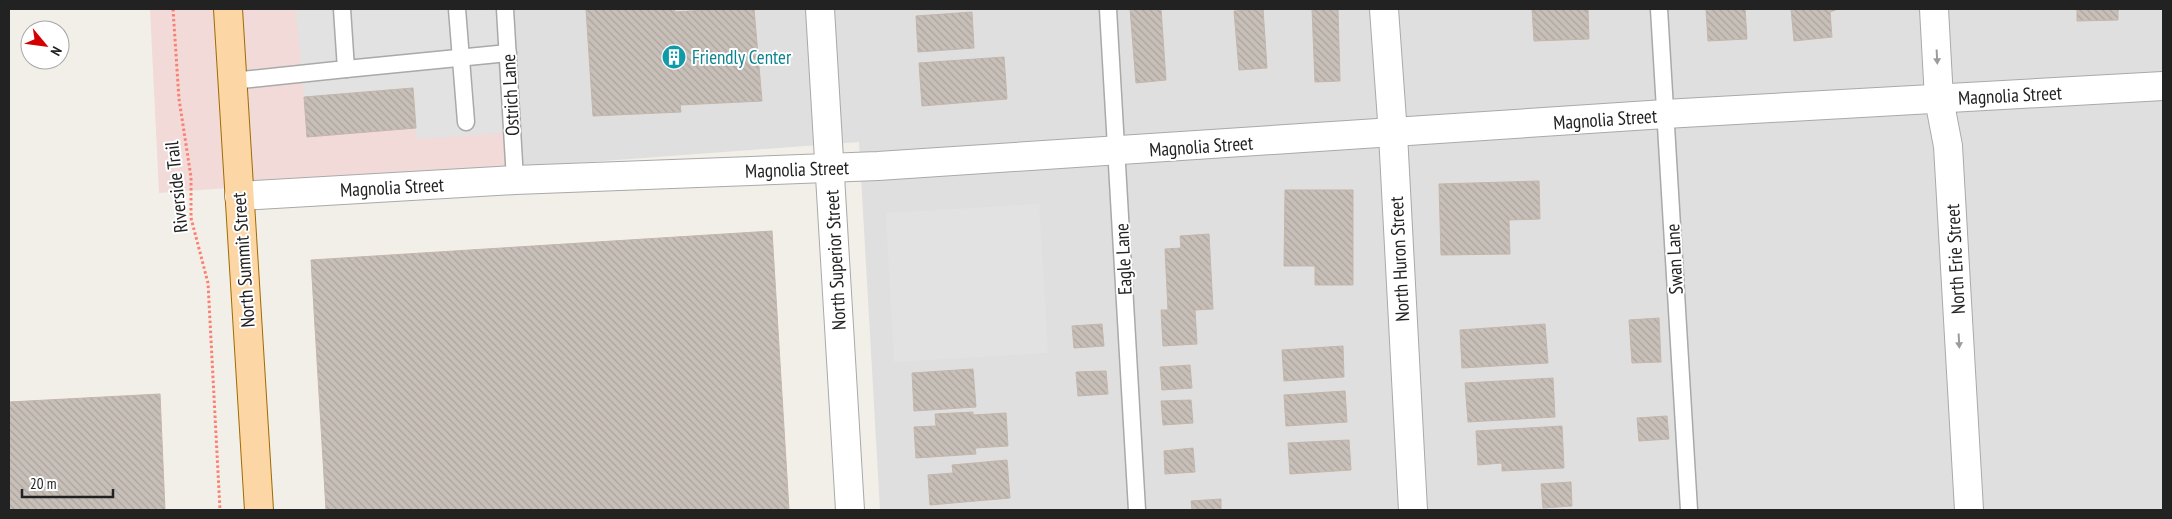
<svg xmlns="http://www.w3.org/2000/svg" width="2172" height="519" font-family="'PT Sans Narrow',sans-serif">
<defs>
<pattern id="building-back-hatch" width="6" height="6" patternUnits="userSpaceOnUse" patternTransform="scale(1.25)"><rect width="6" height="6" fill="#c7bfb8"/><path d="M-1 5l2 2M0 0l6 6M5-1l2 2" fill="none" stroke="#aba49e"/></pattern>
</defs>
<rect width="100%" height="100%" fill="#f2efe9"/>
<!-- residential -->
<polygon fill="#e0dfdf" points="514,9 2163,9 2163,510 880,510 859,142 523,167"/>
<!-- commercial -->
<polygon fill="#f2dad9" points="150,9 514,9 523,167 159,193"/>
<!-- parking -->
<g fill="#e2e2e2">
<polygon points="296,9 496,9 504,133 416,139 412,88 304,97"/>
<polygon points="1039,204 1048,353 894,362 886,213"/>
</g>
<!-- building -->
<g fill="url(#building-back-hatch)" stroke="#c4b6ab">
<polygon points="586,9 674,9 675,12 721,9 754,9 762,101 680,105 681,112 593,116"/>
<polygon points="1130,9 1161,9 1166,80 1136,83"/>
<polygon points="1263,9 1267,68 1239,70 1234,11"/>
<polygon points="1312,9 1338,9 1340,81 1315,82"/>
<polygon points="1532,9 1588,9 1589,39 1534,41"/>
<polygon points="1706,9 1745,9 1747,39 1708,41"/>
<polygon points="1791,9 1838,9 1830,12 1832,37 1794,41"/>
<polygon points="2077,9 2118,9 2118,20 2077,21"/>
<polygon points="972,12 974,48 918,52 916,16"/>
<polygon points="1004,57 1007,99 922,106 919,63"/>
<polygon points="413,88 416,128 307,137 304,97"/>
<polygon points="1539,181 1540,219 1509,220 1510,254 1441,255 1439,184"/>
<polygon points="1285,190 1353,190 1353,285 1315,285 1315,266 1284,266"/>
<polygon points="772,231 789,510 326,510 311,260"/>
<polygon points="1209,234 1213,309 1195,310 1197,344 1163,346 1161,310 1168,310 1165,249 1181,248 1180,236"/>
<polygon points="1659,318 1661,362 1632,363 1629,320"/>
<polygon points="1102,324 1104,346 1074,348 1072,326"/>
<polygon points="1545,324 1548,363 1462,368 1460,330"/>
<polygon points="1343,346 1344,377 1284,381 1282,350"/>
<polygon points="1190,365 1192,388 1162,390 1160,367"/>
<polygon points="973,369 976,407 914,411 912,373"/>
<polygon points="1106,371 1108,394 1078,396 1076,372"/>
<polygon points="1553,378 1555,417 1468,422 1465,383"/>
<polygon points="1345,391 1347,422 1286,426 1284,395"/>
<polygon points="160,394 165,510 9,510 9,402"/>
<polygon points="1191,400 1193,423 1163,425 1161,401"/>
<polygon points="973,412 973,415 1006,413 1008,446 975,448 976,454 916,458 914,427 936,426 935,414"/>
<polygon points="1667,416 1669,439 1639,441 1637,418"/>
<polygon points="1562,426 1564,468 1502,471 1502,463 1478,465 1476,431"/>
<polygon points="1349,440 1351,470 1290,474 1288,443"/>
<polygon points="1193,448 1195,472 1165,474 1164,451"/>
<polygon points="1007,460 1010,498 930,505 928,475 953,473 952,465"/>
<polygon points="1571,482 1572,506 1543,508 1541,484"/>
<polygon points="1221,499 1221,510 1192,510 1191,501"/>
</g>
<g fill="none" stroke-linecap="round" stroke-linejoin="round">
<defs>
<g id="service">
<polyline points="457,9 466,122"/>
<polyline points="505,9 515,180"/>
<polyline points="1108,9 1137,510"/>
<polyline points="1659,9 1689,510"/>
<polyline points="346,69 508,53"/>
<polyline points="232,81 346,69 342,9"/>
</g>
<g id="minor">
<polyline points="820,9 850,510"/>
<polyline points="239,196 515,180 878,166 1665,114 2163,86"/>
</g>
<g id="tertiary">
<polyline points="1384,9 1393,134 1413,510"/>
<polyline points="1934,9 1939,99 1948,146 1969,510"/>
</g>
<polyline id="primary" points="228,9 259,510"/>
</defs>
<!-- service casing -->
<use href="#service" stroke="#a9a9a9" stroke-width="19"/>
<!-- minor casing -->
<use href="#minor" stroke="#a9a9a9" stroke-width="30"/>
<!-- tertiary casing -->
<use href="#tertiary" stroke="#a9a9a9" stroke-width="30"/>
<!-- primary casing -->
<use href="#primary" stroke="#a06b00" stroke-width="30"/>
<!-- path -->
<polyline stroke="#fa8072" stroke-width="3" stroke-dasharray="2.5 2.5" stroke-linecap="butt" points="173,9 179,99 191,177 191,218 208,283 220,510"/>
<!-- service -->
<use href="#service" stroke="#fff" stroke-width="16"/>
<!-- minor -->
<use href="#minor" stroke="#fff" stroke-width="28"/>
<!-- tertiary -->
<use href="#tertiary" stroke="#fff" stroke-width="28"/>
<!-- primary -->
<use href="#primary" stroke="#fcd6a4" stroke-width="28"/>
</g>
<!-- one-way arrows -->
<defs><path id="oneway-solid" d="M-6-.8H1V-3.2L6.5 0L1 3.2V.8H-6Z" transform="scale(1.25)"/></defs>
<g fill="#9c9c9c">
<use href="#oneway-solid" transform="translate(1937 57) rotate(87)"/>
<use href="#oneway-solid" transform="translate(1959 341) rotate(87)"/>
</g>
<!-- icons -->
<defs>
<symbol id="building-disc" viewBox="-11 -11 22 22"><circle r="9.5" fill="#0f9aa8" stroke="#fff"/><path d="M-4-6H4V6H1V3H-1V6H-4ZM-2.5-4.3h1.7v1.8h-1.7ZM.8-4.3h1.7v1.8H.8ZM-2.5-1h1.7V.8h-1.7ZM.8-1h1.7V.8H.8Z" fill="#fff"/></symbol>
</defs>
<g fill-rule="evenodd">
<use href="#building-disc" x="660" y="43" width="28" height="28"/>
</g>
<g text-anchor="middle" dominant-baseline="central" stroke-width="4" stroke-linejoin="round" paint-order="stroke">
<!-- culture labels -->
<g font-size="19" fill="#0d838f" stroke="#fff" text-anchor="start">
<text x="692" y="57">Friendly Center</text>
</g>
<!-- street labels -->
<g font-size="19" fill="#222" stroke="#fff">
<text transform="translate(510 95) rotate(-93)">Ostrich Lane</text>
<text transform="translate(2010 95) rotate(-3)">Magnolia Street</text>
<text transform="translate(1605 119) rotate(-4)">Magnolia Street</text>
<text transform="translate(1201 146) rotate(-4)">Magnolia Street</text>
<text transform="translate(797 169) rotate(-2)">Magnolia Street</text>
<text transform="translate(176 187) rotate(-96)">Riverside Trail</text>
<text transform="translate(392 187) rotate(-3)">Magnolia Street</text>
<text transform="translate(1123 259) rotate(-93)">Eagle Lane</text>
<text transform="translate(1399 259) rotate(-93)">North Huron Street</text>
<text transform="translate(1674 259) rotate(-93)">Swan Lane</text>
<text transform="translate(1955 259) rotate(-93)">North Erie Street</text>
<text transform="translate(243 260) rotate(-94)">North Summit Street</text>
<text transform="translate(835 260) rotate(-93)">North Superior Street</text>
</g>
</g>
<!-- border -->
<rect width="2172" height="519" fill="none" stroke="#222222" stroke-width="20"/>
<!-- north arrow -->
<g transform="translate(45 45) rotate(119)"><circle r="24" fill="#ffffff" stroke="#a7a7a7"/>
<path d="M0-4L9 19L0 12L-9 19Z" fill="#d40000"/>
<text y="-8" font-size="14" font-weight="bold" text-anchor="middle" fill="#222222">N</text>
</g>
<!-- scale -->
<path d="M22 489v8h91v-8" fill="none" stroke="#222222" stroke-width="2.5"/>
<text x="30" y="489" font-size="15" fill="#222222" stroke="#ffffff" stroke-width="4" paint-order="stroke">20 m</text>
</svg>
